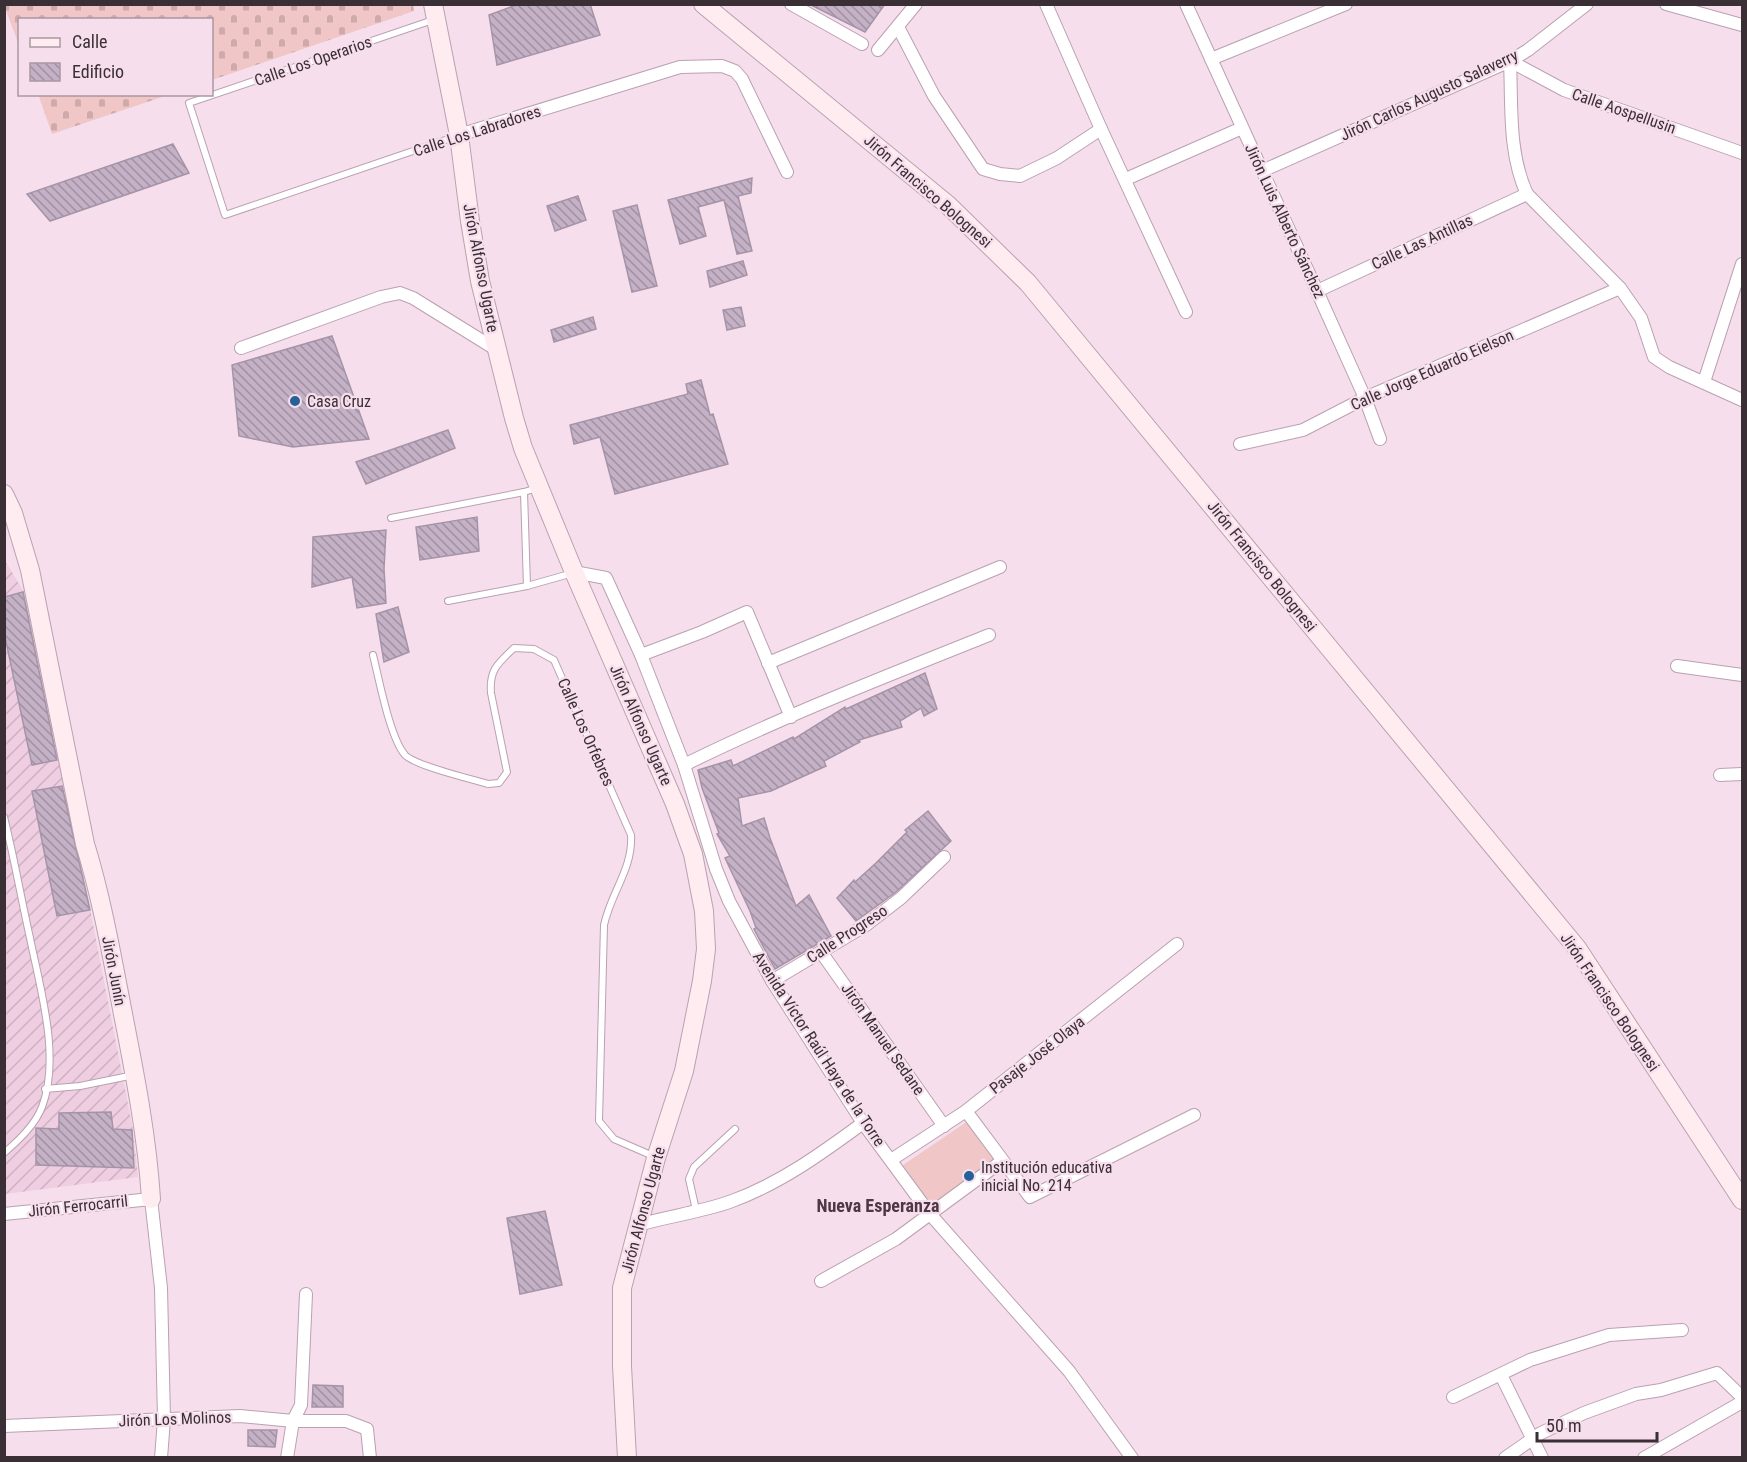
<svg xmlns="http://www.w3.org/2000/svg" width="1747" height="1462" font-family="'Roboto Condensed',sans-serif">
<defs>
<pattern id="industrial-furrows" width="10" height="10" patternUnits="userSpaceOnUse" patternTransform="scale(1.5)"><rect width="10" height="10" fill="#efcee2"/><path d="M-1 1l2-2M0 10L10 0M9 11l2-2" fill="none" stroke="#ceb1c2"/></pattern>
<pattern id="cemetery-stones" width="16" height="16" patternUnits="userSpaceOnUse" patternTransform="scale(1.5)"><rect width="16" height="16" fill="#f1c6c6"/><path d="M2 7V4a2 2 0 0 1 4 0v3zM10 15v-3a2 2 0 0 1 4 0v3z" fill="#cfaaab"/></pattern>
<pattern id="building-back-hatch" width="6" height="6" patternUnits="userSpaceOnUse" patternTransform="scale(1.5)"><rect width="6" height="6" fill="#c4b1c6"/><path d="M-1 5l2 2M0 0l6 6M5-1l2 2" fill="none" stroke="#a090a2"/></pattern>
</defs>
<rect width="100%" height="100%" fill="#f7deed"/>
<!-- industrial -->
<polygon fill="url(#industrial-furrows)" points="4,559 24,592 66,785 133,1130 138,1177 5,1194"/>
<!-- green -->
<polygon fill="#f1c6c6" points="968,1121 995,1161 931,1206 903,1165"/>
<!-- cemetery -->
<g fill="url(#cemetery-stones)">
<polygon points="413,5 414,11 212,80 212,20 20,20 19,45 4,5"/>
<polygon points="38,94 168,94 168,95 52,134"/>
</g>
<!-- building -->
<g fill="url(#building-back-hatch)" stroke="#a594a7" stroke-width="1.5">
<polygon points="519,4 590,4 600,35 497,65 489,15"/>
<polygon points="809,4 885,4 865,32"/>
<polygon points="173,144 189,173 50,221 27,194"/>
<polygon points="752,178 751,193 738,196 752,251 737,254 724,200 698,207 706,236 680,244 668,200"/>
<polygon points="578,196 586,220 555,231 547,206"/>
<polygon points="637,205 657,286 632,292 613,211"/>
<polygon points="743,261 747,275 710,287 707,271"/>
<polygon points="741,307 745,326 727,330 723,310"/>
<polygon points="593,317 596,329 554,342 551,330"/>
<polygon points="332,336 369,439 293,447 239,436 232,365"/>
<polygon points="701,380 710,415 713,414 728,464 615,494 600,437 574,444 570,425 688,394 686,384"/>
<polygon points="448,430 455,448 366,484 356,462"/>
<polygon points="477,517 479,551 420,560 416,527"/>
<polygon points="386,530 384,569 386,603 357,608 352,577 312,587 313,537"/>
<polygon points="23,592 57,760 32,765 4,632 4,597"/>
<polygon points="398,607 409,652 384,662 376,614"/>
<polygon points="925,673 937,709 924,716 921,708 900,721 902,727 859,740 860,742 824,761 826,766 771,791 738,798 742,826 764,818 770,838 796,906 809,895 831,936 775,969 754,929 756,928 750,911 725,858 730,856 717,834 719,833 702,788 698,770 731,760 733,766 793,737 794,739 845,707 846,709"/>
<polygon points="62,786 90,910 57,916 32,791"/>
<polygon points="928,811 951,841 896,892 856,921 837,898 854,880 855,882 876,863 907,832 905,830"/>
<polygon points="111,1112 113,1129 132,1130 134,1168 36,1165 36,1128 59,1129 59,1113"/>
<polygon points="545,1211 562,1285 520,1294 507,1218"/>
<polygon points="313,1385 343,1386 343,1407 312,1407"/>
<polygon points="248,1430 277,1430 275,1447 248,1446"/>
</g>
<g fill="none" stroke-linecap="round" stroke-linejoin="round">
<defs>
<g id="lane">
<polyline points="433,20 189,103 225,215 457,136"/>
<polyline points="524,492 527,586"/>
<polyline points="391,518 524,492 537,488"/>
<polyline points="448,601 527,586 573,573"/>
<path d="M373,655C379,679 390,738 405,755C416,766 471,779 488,784L499,783L507,772L491,693C489,670 498,663 514,648L534,649L554,660L631,835C633,869 611,892 604,925L599,1121L614,1139L653,1156"/>
<path d="M4,817C14,857 21,898 30,938C40,988 61,1057 42,1107C35,1125 19,1140 4,1153"/>
<polyline points="45,1089 80,1086 134,1075"/>
<polyline points="696,1210 689,1179 694,1167 735,1129"/>
</g>
<g id="street">
<polyline points="791,4 862,44"/>
<polyline points="1046,4 1101,129 1186,312"/>
<polyline points="1186,4 1317,291 1365,398 1380,439"/>
<polyline points="1666,4 1742,25"/>
<polyline points="898,27 934,96 983,169 1000,174 1020,176 1057,158 1101,129"/>
<polyline points="878,50 916,4"/>
<polyline points="1211,59 1346,4"/>
<path d="M1510,61C1512,105 1508,153 1527,194L1620,288L1641,318L1654,357L1669,367L1742,400"/>
<polyline points="1510,61 1564,90 1742,153"/>
<polyline points="459,135 680,67 722,66 735,71 742,79 787,172"/>
<polyline points="1262,171 1510,61 1528,50 1587,4"/>
<polyline points="1126,179 1242,128"/>
<polyline points="1317,291 1527,194"/>
<polyline points="241,348 381,297 400,293 413,298 497,350"/>
<polyline points="1704,382 1742,264"/>
<polyline points="1240,444 1303,430 1365,398 1620,288"/>
<polyline points="574,572 606,578 641,655 684,765 716,869 729,901 772,981 863,1123 930,1214 1069,1371 1132,1458"/>
<polyline points="641,655 702,632 747,612 791,717"/>
<polyline points="768,663 1000,567"/>
<polyline points="1677,666 1742,675"/>
<path d="M684,765C783,716 887,676 989,635"/>
<polyline points="1720,775 1742,774"/>
<polyline points="821,952 944,1126"/>
<polyline points="772,981 866,925 901,898 944,857"/>
<polyline points="966,1111 1030,1197 1194,1115"/>
<polyline points="891,1160 966,1111 1177,944"/>
<polyline points="4,1214 151,1199 161,1288 164,1419 161,1458"/>
<path d="M638,1225C669,1216 702,1212 732,1201C781,1183 822,1153 863,1123"/>
<polyline points="821,1281 896,1239 1002,1161"/>
<polyline points="1501,1375 1542,1458"/>
<polyline points="1453,1397 1530,1360 1609,1335 1682,1330"/>
<polyline points="4,1426 240,1416 293,1421 346,1421 367,1429 370,1458"/>
<polyline points="287,1458 293,1421 301,1405 306,1294"/>
<polyline points="1505,1458 1541,1433 1584,1413 1636,1394 1661,1390 1717,1373 1742,1397"/>
<polyline points="1644,1458 1742,1402"/>
</g>
<g id="secondary">
<polyline points="433,4 459,135 470,221 480,281 514,418 523,448 574,572 675,804 693,854 704,911 706,949 702,981 684,1071 656,1158 622,1288 622,1366 627,1458"/>
<polyline points="703,4 948,205 1028,283 1577,948 1742,1200"/>
<path d="M4,494L13,513L30,570L85,844C102,899 112,957 123,1014C135,1075 147,1136 151,1199"/>
</g>
</defs>
<!-- lane casing -->
<use href="#lane" stroke="#baa1b0" stroke-width="8"/>
<!-- street casing -->
<use href="#street" stroke="#baa1b0" stroke-width="14"/>
<!-- secondary casing -->
<use href="#secondary" stroke="#baa1b0" stroke-width="20"/>
<!-- lane -->
<use href="#lane" stroke="#fff" stroke-width="6"/>
<!-- street -->
<use href="#street" stroke="#fff" stroke-width="12"/>
<!-- secondary -->
<use href="#secondary" stroke="#feecf1" stroke-width="18"/>
</g>
<!-- markers -->
<g fill="#266199" stroke="#f7deed" stroke-width="2">
<circle cx="295" cy="401" r="6"/>
<circle cx="969" cy="1176" r="6"/>
</g>
<g text-anchor="middle" dominant-baseline="central" stroke-width="4.5" stroke-linejoin="round" paint-order="stroke">
<!-- street labels -->
<g font-size="16" fill="#392f35" stroke="#f7deed">
<text transform="translate(313 61) rotate(-19)">Calle Los Operarios</text>
<text transform="translate(1429 95) rotate(-25)">Jirón Carlos Augusto Salaverry</text>
<text transform="translate(1624 111) rotate(19)">Calle Aospellusin</text>
<text transform="translate(477 131) rotate(-18)">Calle Los Labradores</text>
<text transform="translate(928 191) rotate(41)">Jirón Francisco Bolognesi</text>
<text transform="translate(1285 221) rotate(65)">Jirón Luis Alberto Sánchez</text>
<text transform="translate(1422 242) rotate(-25)">Calle Las Antillas</text>
<text transform="translate(481 268) rotate(79)">Jirón Alfonso Ugarte</text>
<text transform="translate(1432 370) rotate(-24)">Calle Jorge Eduardo Eielson</text>
<text transform="translate(1262 566) rotate(51)">Jirón Francisco Bolognesi</text>
<text transform="translate(641 725) rotate(66)">Jirón Alfonso Ugarte</text>
<text transform="translate(586 732) rotate(66)">Calle Los Orfebres</text>
<text transform="translate(847 934) rotate(-33)">Calle Progreso</text>
<text transform="translate(114 971) rotate(79)">Jirón Junín</text>
<text transform="translate(1610 1002) rotate(56)">Jirón Francisco Bolognesi</text>
<text transform="translate(883 1039) rotate(55)">Jirón Manuel Sedane</text>
<text transform="translate(819 1049) rotate(57)">Avenida Víctor Raúl Haya de la Torre</text>
<text transform="translate(1037 1055) rotate(-38)">Pasaje José Olaya</text>
<text transform="translate(78 1206) rotate(-6)">Jirón Ferrocarril</text>
<text transform="translate(643 1210) rotate(-75)">Jirón Alfonso Ugarte</text>
<text transform="translate(175 1419) rotate(-2)">Jirón Los Molinos</text>
</g>
<!-- poi labels -->
<g font-size="16" fill="#392f35" stroke="#f7deed" text-anchor="start">
<text x="307" y="401">Casa Cruz</text>
<text x="981" y="1167">Institución educativa<tspan x="981" dy="18">inicial No. 214</tspan></text>
</g>
<!-- neighbourhood labels -->
<g font-size="18" font-weight="bold" fill="#4d3945" stroke="#f7deed">
<text x="878" y="1205">Nueva Esperanza</text>
</g>
</g>
<!-- border -->
<rect width="1747" height="1462" fill="none" stroke="#392f35" stroke-width="12"/>
<!-- legend -->
<rect x="18" y="18" width="195" height="78" fill="#f7deed" stroke="#ab98a3" stroke-width="1.5"/>
<rect x="30" y="38" width="30" height="9" fill="#feecf1" stroke="#ab98a3" stroke-width="1.5"/>
<text x="72" y="48" font-size="18" fill="#392f35">Calle</text>
<rect x="30" y="63" width="30" height="18" fill="url(#building-back-hatch)" stroke="#ab98a3" stroke-width="1.5"/>
<text x="72" y="78" font-size="18" fill="#392f35">Edificio</text>
<!-- scale -->
<path d="M1537 1432v9h120v-9" fill="none" stroke="#392f35" stroke-width="3"/>
<text x="1546" y="1432" font-size="18" fill="#392f35" stroke="#f7deed" stroke-width="4.5" paint-order="stroke">50 m</text>
</svg>
